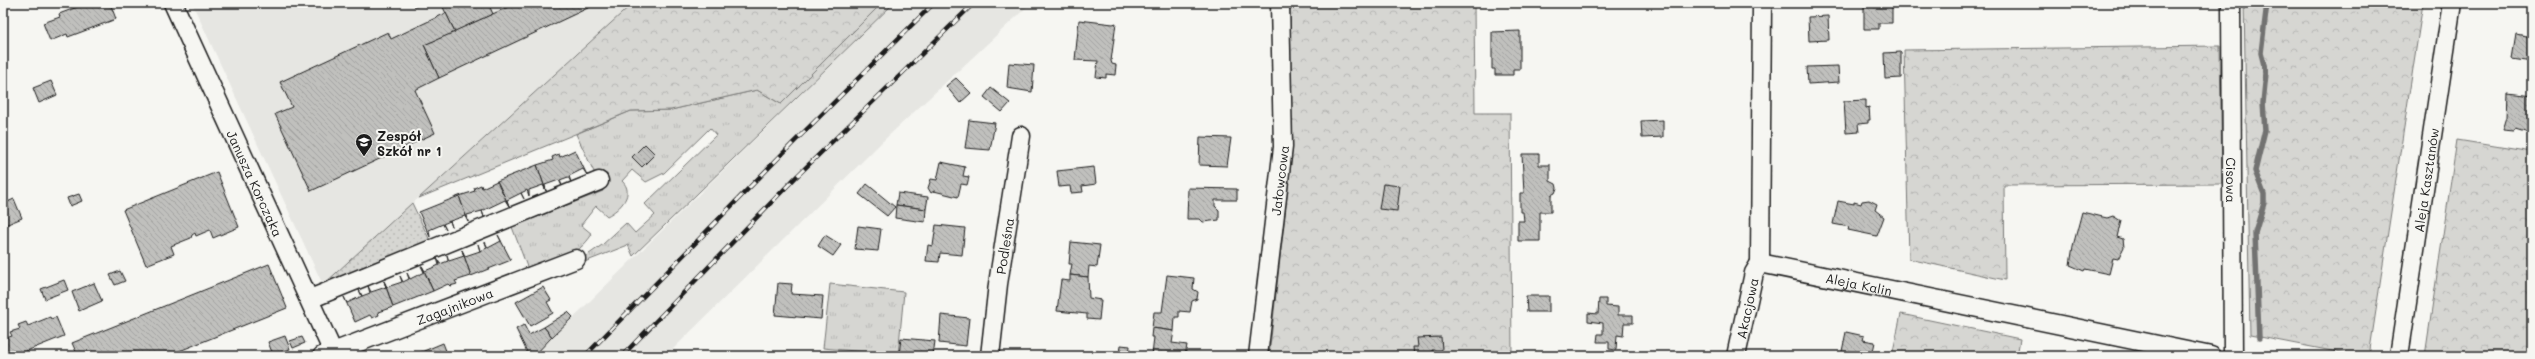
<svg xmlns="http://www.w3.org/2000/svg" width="2535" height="359" font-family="Mali,sans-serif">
<defs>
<pattern id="grass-tufts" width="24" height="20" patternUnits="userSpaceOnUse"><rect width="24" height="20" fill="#d6d6d2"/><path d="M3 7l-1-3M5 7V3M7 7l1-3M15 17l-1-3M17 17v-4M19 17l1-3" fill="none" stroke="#b7b7b4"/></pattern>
<pattern id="forest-crowns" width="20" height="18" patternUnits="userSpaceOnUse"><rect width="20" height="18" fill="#d6d6d2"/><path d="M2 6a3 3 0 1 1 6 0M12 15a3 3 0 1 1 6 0" fill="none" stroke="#b7b7b4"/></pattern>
<pattern id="park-dots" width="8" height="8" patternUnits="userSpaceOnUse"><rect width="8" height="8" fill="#d6d6d2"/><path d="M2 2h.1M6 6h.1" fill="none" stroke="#b7b7b4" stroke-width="1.8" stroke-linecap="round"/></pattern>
<pattern id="building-back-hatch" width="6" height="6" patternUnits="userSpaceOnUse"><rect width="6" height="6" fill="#c0c0bd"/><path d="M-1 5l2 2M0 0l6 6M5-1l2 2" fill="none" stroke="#a4a4a2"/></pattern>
</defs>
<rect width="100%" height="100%" fill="#f6f6f2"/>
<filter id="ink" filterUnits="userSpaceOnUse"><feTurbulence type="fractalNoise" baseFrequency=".025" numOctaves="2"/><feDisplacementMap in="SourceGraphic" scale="8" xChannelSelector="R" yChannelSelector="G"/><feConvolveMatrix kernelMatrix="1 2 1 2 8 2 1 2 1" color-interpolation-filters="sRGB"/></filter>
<g filter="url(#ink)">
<!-- built -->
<g fill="#e6e6e2">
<polygon points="192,3 633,3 323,285"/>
<polygon points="894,3 1031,3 884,140 666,356 534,356"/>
</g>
<!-- grass -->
<g fill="url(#grass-tufts)" stroke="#797977">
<path d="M882,3H894L633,256L628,245L582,263L579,261L602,245L626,223L635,233L655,215L645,204L716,135L710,128L664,173L646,182L632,170L622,181C635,193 621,209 607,216L596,206L581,225L592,234C578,257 553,263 529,272L512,227L603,191L576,134L631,111L671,110L757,90L781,104Z"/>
<polygon points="830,284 904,292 898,355 823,348"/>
</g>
<!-- forest -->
<g fill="url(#forest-crowns)" stroke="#797977">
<polygon points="633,3 882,3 781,104 757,90 671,110 631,111 419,198"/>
<polygon points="1290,3 1474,3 1475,113 1510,113 1512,356 1269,356 1292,152"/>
<polygon points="2244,3 2423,3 2369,356 2358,356 2250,335"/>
<polygon points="2220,46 2222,184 2004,185 2005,280 1909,259 1904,50"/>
<polygon points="2457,140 2532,152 2532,356 2425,356"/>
<polygon points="1901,314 2020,339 2017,356 1892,356"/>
</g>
<!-- park -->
<polygon fill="url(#park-dots)" stroke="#797977" points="412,203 430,241 429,244 335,279 330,285 323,285"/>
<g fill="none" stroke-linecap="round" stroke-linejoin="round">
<!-- stream -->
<polyline stroke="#727271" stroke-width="5.5" points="2259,338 2255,233 2264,203 2264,194 2255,171 2265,130 2263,103 2266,73 2261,53 2267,3"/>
</g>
<!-- building -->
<g fill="url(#building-back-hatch)" stroke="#1c1c1c">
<polygon points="88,3 110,3 116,19 68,37 67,34 50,41 43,23 60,17 59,14"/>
<polygon points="413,3 424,3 415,7"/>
<polygon points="441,3 488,3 493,14 455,32"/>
<polygon points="517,3 589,3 590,7 439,78 424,45"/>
<polygon points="1864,3 1892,3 1892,23 1879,23 1879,29 1864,29"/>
<polygon points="446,13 455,32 424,45 439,78 415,90 435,133 311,191 275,114 292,107 280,82 388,32 391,39"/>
<polygon points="1828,16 1829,40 1809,41 1808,17"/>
<polygon points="1079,20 1113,24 1116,23 1111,61 1112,64 1116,65 1115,75 1106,74 1106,78 1096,77 1098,61 1075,60"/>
<polygon points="1520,31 1520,69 1513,69 1513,75 1495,75 1495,69 1492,69 1492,32"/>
<polygon points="2516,34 2532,37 2532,62 2512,59"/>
<polygon points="1901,52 1901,78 1885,79 1884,53"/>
<polygon points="1009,63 1034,65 1032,92 1007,88"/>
<polygon points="1838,66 1839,82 1808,84 1807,67"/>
<polygon points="956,78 971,93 960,103 946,86"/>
<polygon points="51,81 57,95 39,103 33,88"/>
<polygon points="991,88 1010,103 1002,112 984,97"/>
<polygon points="2508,93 2532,96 2532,134 2515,129 2514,131 2503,130 2507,117"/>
<polygon points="1866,100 1866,108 1869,107 1870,120 1868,120 1868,123 1858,124 1859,132 1846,133 1844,101"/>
<polygon points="969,120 995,123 990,150 965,148"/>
<polygon points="1663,120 1663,137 1642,138 1641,121"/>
<polygon points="1200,137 1231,138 1227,166 1199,165"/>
<polygon points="645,144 655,154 642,167 632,157"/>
<polygon points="575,150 587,175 583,169 569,176 571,182 568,177 560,180 562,186 559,180 545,185 546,191 537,165 553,160 552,157 559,154 560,157"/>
<polygon points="1522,154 1539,154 1539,165 1550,165 1550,181 1556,184 1557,188 1555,193 1551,195 1551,212 1540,212 1540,241 1518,241 1518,221 1524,221 1523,212 1520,212 1520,193 1524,193"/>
<polygon points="941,162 965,167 963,176 969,177 967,185 961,184 958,197 934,191 931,193 928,188 931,179 937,180"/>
<polygon points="537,165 546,191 543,185 529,190 529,196 527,190 521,193 524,199 521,193 507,200 509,206 497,181"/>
<polygon points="1094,167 1096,184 1082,186 1083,192 1071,193 1070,186 1059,187 1057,171"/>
<polygon points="217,172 239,227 213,238 210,230 196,236 195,233 192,235 191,238 171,246 174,254 146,265 123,210"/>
<polygon points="497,181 509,206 505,200 482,211 484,217 482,211 467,215 468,222 459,196 475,191 474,188 481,185 482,188"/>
<polygon points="867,184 895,207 887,216 859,194"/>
<polygon points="1383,184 1400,186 1397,211 1379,209"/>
<polygon points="1188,188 1237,189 1237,200 1215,200 1215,206 1219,210 1219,220 1203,222 1200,219 1187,219"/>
<polygon points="898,193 928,197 926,209 896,205"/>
<polygon points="79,194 82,201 70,206 67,198"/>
<polygon points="459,196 468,222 465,216 450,221 452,227 450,221 443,224 446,230 443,224 429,230 430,237 419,212"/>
<polygon points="14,199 22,218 3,226 3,204"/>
<polygon points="1869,200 1877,204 1875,210 1884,217 1877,236 1848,230 1849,227 1833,224 1838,201 1854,204 1854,202 1861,204 1862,201"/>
<polygon points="896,205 926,209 925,222 895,218"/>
<polygon points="2082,212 2107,218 2113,216 2121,221 2117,237 2123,239 2124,247 2118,259 2113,258 2109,274 2085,269 2084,271 2070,265 2073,246"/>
<polygon points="936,225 965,228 962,255 940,253 939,262 926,261 928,245 933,246"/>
<polygon points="858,226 881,229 878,251 855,249"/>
<polygon points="498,235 511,260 471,276 462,250 465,256 480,251 478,244 480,251 487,248 485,242 488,248 501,241"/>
<polygon points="825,235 841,245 833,256 818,246"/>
<polygon points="1071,242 1100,245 1097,267 1089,266 1088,277 1070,275 1072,264 1069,264"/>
<polygon points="462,250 471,276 455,281 457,284 450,286 448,284 433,291 422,266 425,271 439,265 437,258 440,264 448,261 447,255 449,261 464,256"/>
<polygon points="269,264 287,308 167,356 78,356 72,343"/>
<polygon points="421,266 422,266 433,291 393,307 384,281 387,287 402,282 400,276 403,282 409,279 407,273 410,279 424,272"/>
<polygon points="120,271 125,281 115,285 110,275"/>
<polygon points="1070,275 1088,277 1089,298 1101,300 1099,320 1087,319 1087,314 1057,311 1061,280 1070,281"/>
<polygon points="1167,275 1194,278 1193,289 1198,292 1197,299 1192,301 1190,312 1179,311 1179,317 1175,317 1174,331 1152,328 1154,312 1162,312"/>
<polygon points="64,280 68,290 45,299 41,289"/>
<polygon points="384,281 393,307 378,312 379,315 372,318 370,315 355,322 344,297 347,303 362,296 359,290 362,296 370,293 368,286 371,292 386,287"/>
<polygon points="94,283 102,301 79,311 72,292"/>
<polygon points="778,283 792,284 791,294 823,296 821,319 775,315"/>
<polygon points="543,287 551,300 547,302 553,313 530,326 516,302"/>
<polygon points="1526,296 1549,296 1549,312 1527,312"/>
<polygon points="1599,299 1606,299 1606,306 1618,307 1618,315 1633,315 1633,323 1624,323 1623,336 1617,335 1616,350 1609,349 1609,342 1597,342 1598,334 1603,334 1603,323 1588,321 1588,313 1598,314"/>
<polygon points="568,312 573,317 552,337 544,327"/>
<polygon points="941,315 969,318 966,346 939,343"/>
<polygon points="50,317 51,319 56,317 64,336 14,356 3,356 3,339 12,336 10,332 20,329 18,325 26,322 28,326"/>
<polygon points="524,325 529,335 544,327 552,337 534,356 529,356 516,329"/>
<polygon points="1152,328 1174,331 1172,343 1187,345 1185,356 1152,356 1154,337 1151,337"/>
<polygon points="1846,332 1864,336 1863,340 1875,342 1872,356 1841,356"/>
<polygon points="285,336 290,349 273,355 268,342"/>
<polygon points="302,337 305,343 293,348 290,341"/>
<polygon points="1441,337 1442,350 1432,350 1433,356 1414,356 1413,347 1418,347 1417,338"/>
<polygon points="901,338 935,341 933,356 899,355"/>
<polygon points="443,343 448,356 420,356 419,353"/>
<polygon points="1121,345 1130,346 1129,356 1095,356 1095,351 1120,353"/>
</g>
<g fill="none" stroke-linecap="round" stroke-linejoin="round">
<defs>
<g id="minor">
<path id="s1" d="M173,3L333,352L322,356"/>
<path id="s2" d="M2231,3L2233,356"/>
<path id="s3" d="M1760,263L2211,356"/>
<polyline points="1760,263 1762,3"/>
<polyline points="310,299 599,181"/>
<path id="s4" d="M333,352L576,259"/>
<path id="s5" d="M990,356L998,284L1021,136"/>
<path id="s6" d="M1258,356L1283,147L1280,3"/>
<path id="s7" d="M1736,356L1754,273L1760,263"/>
<path id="s8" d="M2399,356L2452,3"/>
</g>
</defs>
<!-- minor casing -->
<use href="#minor" stroke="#1c1c1c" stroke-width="21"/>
<!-- minor -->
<use href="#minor" stroke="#f6f6f2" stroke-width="18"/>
<defs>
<g id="rail">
<polyline points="585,356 792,144 934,3"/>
<polyline points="622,356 796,177 974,3"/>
</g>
</defs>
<!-- rail casing -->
<use href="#rail" stroke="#1c1c1c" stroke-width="4.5"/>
<!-- rail -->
<use href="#rail" stroke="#f6f6f2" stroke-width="3" stroke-dasharray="9" stroke-linecap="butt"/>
</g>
</g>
<!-- icons -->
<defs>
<symbol id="school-pin" viewBox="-11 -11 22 30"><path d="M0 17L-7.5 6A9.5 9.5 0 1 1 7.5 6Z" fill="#1c1c1c" stroke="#f6f6f2"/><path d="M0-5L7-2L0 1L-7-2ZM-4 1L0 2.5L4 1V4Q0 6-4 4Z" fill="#fff"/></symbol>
</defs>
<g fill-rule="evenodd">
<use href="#school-pin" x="354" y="132" width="20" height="27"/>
</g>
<g text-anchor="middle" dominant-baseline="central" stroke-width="4" stroke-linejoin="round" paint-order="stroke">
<!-- poi labels -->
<g font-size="13" font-weight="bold" fill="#1c1c1c" stroke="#f6f6f2" text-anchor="start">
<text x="377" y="135">Zespół<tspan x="377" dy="15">Szkół nr 1</tspan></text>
</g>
<!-- street labels -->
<g font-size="13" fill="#1c1c1c" stroke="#f6f6f2">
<text stroke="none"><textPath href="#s6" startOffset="177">Jałowcowa</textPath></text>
<text stroke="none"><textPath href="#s2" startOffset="177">Cisowa</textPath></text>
<text stroke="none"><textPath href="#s8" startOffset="178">Aleja Kasztanów</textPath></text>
<text stroke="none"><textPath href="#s1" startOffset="198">Janusza Korczaka</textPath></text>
<text stroke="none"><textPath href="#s5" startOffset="111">Podleśna</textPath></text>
<text stroke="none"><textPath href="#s3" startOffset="101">Aleja Kalin</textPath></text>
<text stroke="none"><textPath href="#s4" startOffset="130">Zagajnikowa</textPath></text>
<text stroke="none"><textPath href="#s7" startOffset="49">Akacjowa</textPath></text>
</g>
</g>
<!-- margin -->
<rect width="2535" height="359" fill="none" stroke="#f6f6f2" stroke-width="16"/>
<rect x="8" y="8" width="2519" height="343" fill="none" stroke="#1c1c1c" stroke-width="1.5" filter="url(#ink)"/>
</svg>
